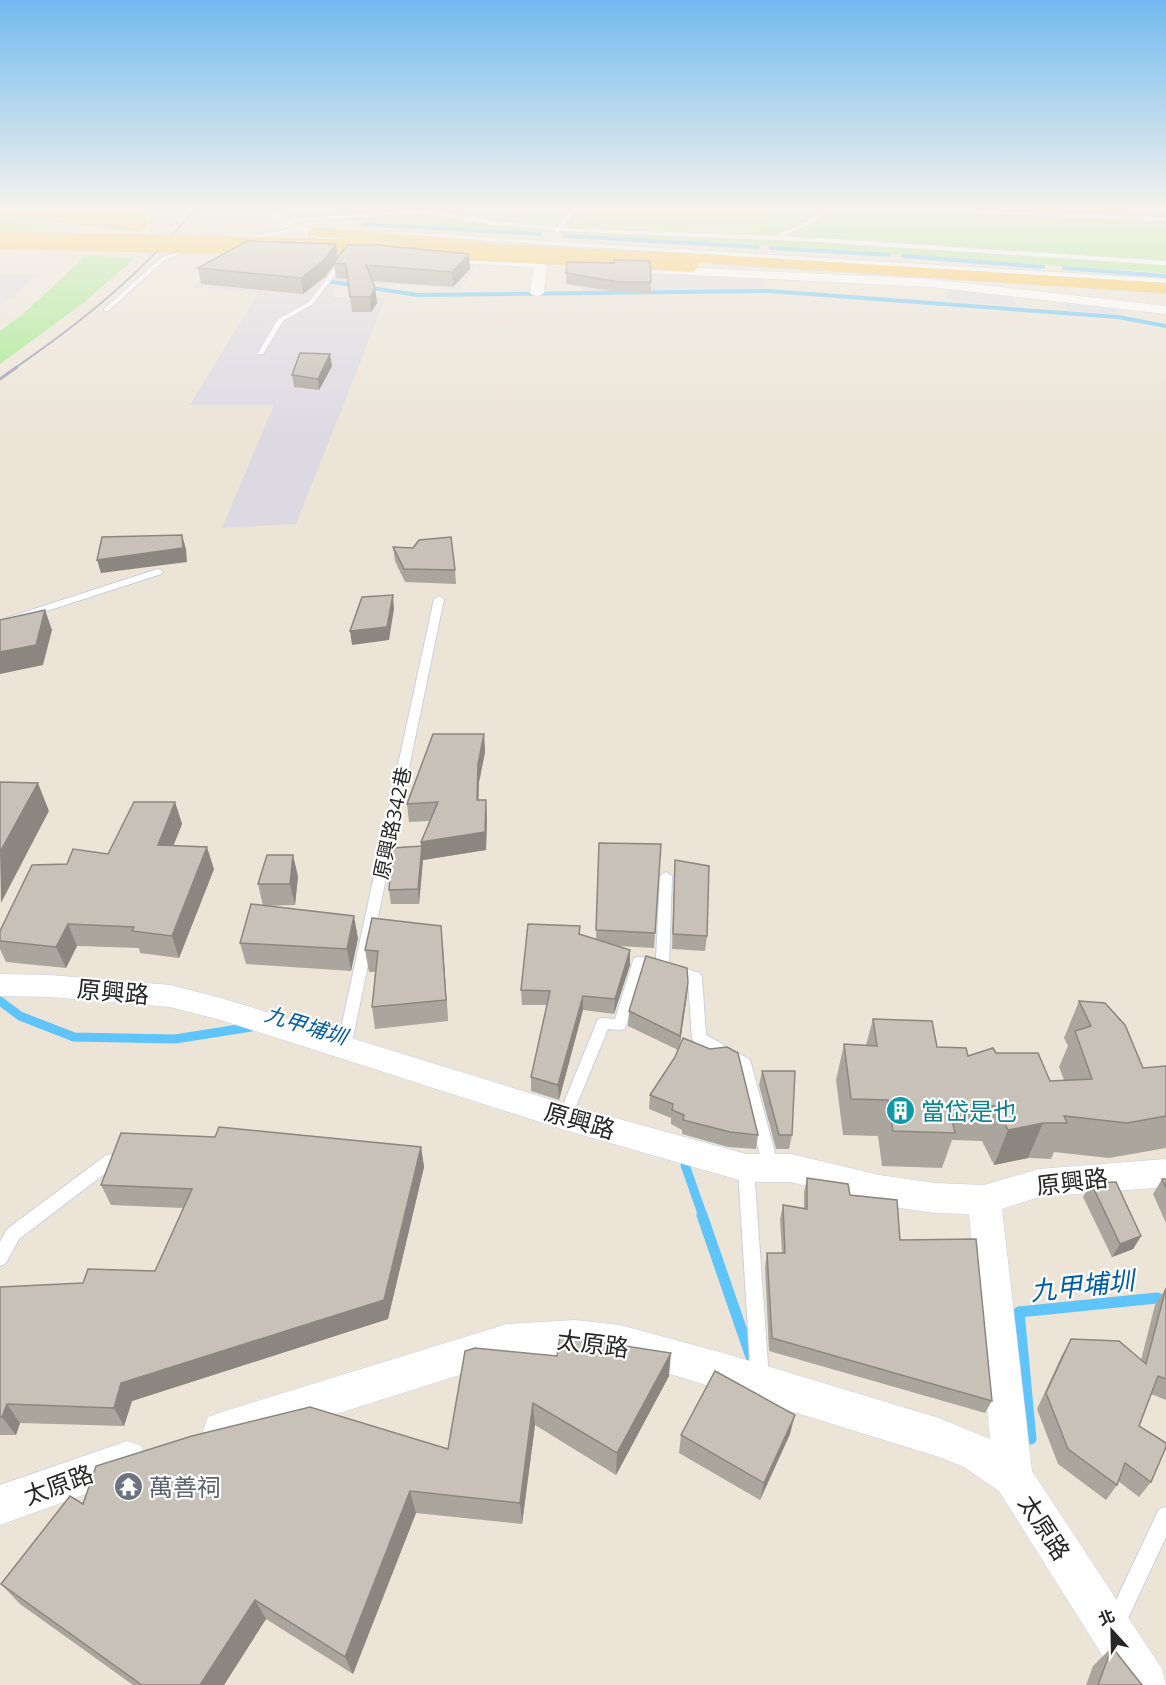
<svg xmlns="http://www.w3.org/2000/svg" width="1166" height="1685" font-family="'Open Sans','Noto Sans TC',sans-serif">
<rect width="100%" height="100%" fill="#ece4d7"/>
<!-- industrial -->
<g fill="#dcd9e3">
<polygon points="220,254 477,263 460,289 335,280 332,297 386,297 296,524 222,528 274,405 190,405 258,293 193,287"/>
<polygon points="587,267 762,277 763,289 581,292"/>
<polygon points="39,274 0,306 0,275"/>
<polygon points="949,288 1012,294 1017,306 946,300"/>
<polygon points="1063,301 1117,306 1121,315 1068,310"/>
</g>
<!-- green -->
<g fill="#a5e98d">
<polygon points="264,206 1166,206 1166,273 804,248 344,220 293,215"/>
<polygon points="87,255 134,259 82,304 0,364 0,331 23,314"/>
</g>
<!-- pitch -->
<g fill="#bcf187">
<polygon points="592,206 773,206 760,238 572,228"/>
<polygon points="0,218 59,219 42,234 0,234"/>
</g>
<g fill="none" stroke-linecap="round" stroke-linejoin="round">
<!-- stream-far2 -->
<g stroke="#5ec4fa" stroke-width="4">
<polyline points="363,224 540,234"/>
<polyline points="565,236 758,247"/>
<polyline points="771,248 889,255"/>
<polyline points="903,256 1043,267"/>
<polyline points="1064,268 1166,276"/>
<polyline points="326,281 418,295 769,291 1118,317 1166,326"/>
</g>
<!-- stream-far1 -->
<g stroke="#5ec4fa" stroke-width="9">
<polyline points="0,1001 20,1016 74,1037 175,1039 251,1027"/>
<polyline points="685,1165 703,1216"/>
</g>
<!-- stream -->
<g stroke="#5ec4fa" stroke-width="11">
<polyline points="702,1215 752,1360"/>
<polyline points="1031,1439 1019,1312 1157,1298 1166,1302"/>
</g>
<defs>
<g id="service">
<polygon points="573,206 578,206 562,228 819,238 1166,261 1166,265 819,242 560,231 557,233 555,230 493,225 422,213 284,222 281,220 422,209 493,221 557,227"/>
<polygon points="846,206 1166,217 1166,221 854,208 829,211 811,224 782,236 777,235 807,222 825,209"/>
<polygon points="297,227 308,229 237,242 234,240"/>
<polygon points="383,231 1166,279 1166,283 381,234"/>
<polygon points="194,247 199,248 166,259 108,311 104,311 104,309 162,257"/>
<polygon points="343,256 348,257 313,304 283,321 263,354 259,354 258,353 278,319 309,302"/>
<polygon points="158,569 163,572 161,574 0,626 0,620"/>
<polygon points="439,596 444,599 351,1047 349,1051 344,1053 339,1051 337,1047 434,599"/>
<polygon points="666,872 672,876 669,965 667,969 662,970 644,968 625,1029 620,1030 608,1029 570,1121 565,1123 560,1121 558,1117 598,1019 603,1018 615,1019 634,958 639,957 656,959 660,876"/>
<polygon points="674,965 700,973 702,977 706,1035 749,1059 751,1063 779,1168 776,1173 771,1175 766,1173 763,1168 738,1066 694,1042 692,1038 688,980 669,974 667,970 669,966"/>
<polygon points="110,1154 115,1156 118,1161 115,1166 19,1239 6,1263 0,1266 0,1242 7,1229 105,1156"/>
<polygon points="746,1161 751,1163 754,1168 769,1379 766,1385 760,1388 754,1385 751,1379 738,1168 741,1163"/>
<polygon points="1166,1507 1166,1537 1123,1629 1116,1632 1109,1629 1106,1622 1109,1615 1159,1509"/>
</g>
<g id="minor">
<path d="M248,206C279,203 280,219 304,227C326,235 350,239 372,245L374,248L368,252L293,232L271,215Z"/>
<polygon points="437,255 546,260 547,263 544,293 537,297 530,293 534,267 432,262 431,259 432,256"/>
<polygon points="658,266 930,279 1166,306 1166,314 930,287 653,273 651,270 653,267"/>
<polygon points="0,974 50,975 170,985 221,998 565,1104 746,1154 791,1154 879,1175 935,1183 984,1185 1039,1169 1166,1159 1166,1187 1039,1197 1002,1209 1032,1471 1162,1669 1166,1685 1121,1685 999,1491 964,1467 939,1457 641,1365 610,1358 575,1355 507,1360 222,1450 208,1445 203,1431 208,1417 222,1412 507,1324 575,1320 620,1325 727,1354 939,1418 990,1439 969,1214 935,1213 879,1205 791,1182 746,1182 565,1130 221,1020 170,1007 50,997 0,996"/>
<polygon points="127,1441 141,1446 146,1460 141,1474 0,1525 0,1485"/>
</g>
<g id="trunk">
<polygon points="315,228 478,240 486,245 478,250 309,236 307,233 309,230"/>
<polygon points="652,251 1166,283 1166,293 646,259 644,256 646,253"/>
</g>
</defs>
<!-- service casing -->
<use href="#service" stroke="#cccee2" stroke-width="2"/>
<!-- minor casing -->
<use href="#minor" stroke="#cccee2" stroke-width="1"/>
<!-- trunk casing -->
<use href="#trunk" stroke="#c7c7c7" stroke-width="1"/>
<!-- service -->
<use href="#service" fill="#fff" fill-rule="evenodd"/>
<!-- minor -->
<use href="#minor" fill="#fff" fill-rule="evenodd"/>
<!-- trunk -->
<use href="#trunk" fill="#fec64c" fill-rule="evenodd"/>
<!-- rail-far1 -->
<path stroke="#999bb4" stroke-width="2" d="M15,368C83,321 145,271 197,206"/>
<!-- rail -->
<polyline stroke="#999bb4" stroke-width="3" points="0,379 17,367"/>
<defs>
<g id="trunk-bridge">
<polyline points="0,206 139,223"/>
<polyline points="0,240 464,251 690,263"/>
</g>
</defs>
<!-- trunk-bridge casing -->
<use href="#trunk-bridge" stroke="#c7c7c7" stroke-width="18" stroke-linecap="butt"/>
<!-- trunk-bridge -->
<use href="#trunk-bridge" stroke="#fec64c" stroke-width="17"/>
</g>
<!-- wall -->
<g fill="#aba69d">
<polygon points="338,257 470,269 453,287 372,281 375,288 377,303 371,312 352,312 348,279 336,278 334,265 325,277 303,294 201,284 198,268"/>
<polygon points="566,273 651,282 651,293 618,292 566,284"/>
<polygon points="332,366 319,390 294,387 292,375"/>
<polygon points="393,547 455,570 456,584 405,582 395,561"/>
<polygon points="484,734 485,752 479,782 478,800 487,818 486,850 423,860 419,904 391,904 389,890 422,846 421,842 430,821 409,822 407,804"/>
<polygon points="175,802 182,824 173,846 214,869 179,958 140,953 139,948 77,946 66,968 6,962 0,949 0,931 67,864 108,854"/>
<polygon points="599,843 661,844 654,948 618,946 630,950 630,965 614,1014 583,1010 559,1100 531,1091 531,1077 547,1005 522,1005 521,990 580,934 596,939"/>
<polygon points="675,860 707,936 705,951 672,949"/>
<polygon points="298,876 295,905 263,906 358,938 351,971 246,964 240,943 263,906 258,884"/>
<polygon points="443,948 448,1021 375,1029 372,1007 375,972 369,972 365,950"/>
<polygon points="688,982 679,1046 758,1135 756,1149 728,1147 682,1134 682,1130 671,1124 671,1118 649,1109 650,1095 675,1057 678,1050 628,1026 629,1011"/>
<polygon points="1079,1001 1143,1068 1166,1066 1166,1148 1109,1158 1054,1152 1051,1159 1028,1158 994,1165 982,1141 952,1140 942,1168 882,1166 878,1136 843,1135 836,1080 844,1044 866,1045 873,1019 937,1047 1050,1081 1064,1080 1059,1067 1068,1046 1064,1038"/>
<polygon points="762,1071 792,1135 789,1149 776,1149 759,1085"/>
<polygon points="421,1147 424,1167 388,1319 132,1401 124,1426 20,1423 16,1435 0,1435 0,1287 83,1283 155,1271 183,1208 111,1205 101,1185"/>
<polygon points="807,1178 850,1195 900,1240 992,1401 985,1413 769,1351 765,1267 767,1253 782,1253 780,1219 783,1205 804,1209 804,1192"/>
<polygon points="1162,1179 1166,1179 1166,1223 1153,1194"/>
<polygon points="1091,1183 1141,1236 1133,1249 1112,1257 1083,1197"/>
<polygon points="1166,1288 1166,1400 1151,1394 1139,1426 1151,1482 1139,1497 1118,1481 1117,1485 1106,1500 1058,1464 1037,1409 1062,1355 1071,1339 1141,1360 1155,1305"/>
<polygon points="465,1351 669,1376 616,1475 535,1425 522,1524 416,1513 353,1674 266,1619 224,1685 133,1685 20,1604 1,1584 83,1504 448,1449"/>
<polygon points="790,1434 760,1500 679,1453 681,1435"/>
<polygon points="1112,1647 1142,1685 1086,1685 1093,1666"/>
</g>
<!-- shaded-wall -->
<g fill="#8b8780">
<polygon points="336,244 338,259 334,263 334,265 325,277 303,294 301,278"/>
<polygon points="469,254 470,269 453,287 452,272"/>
<polygon points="375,288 377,303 371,312 370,297"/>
<polygon points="330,354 332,366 319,390 318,379"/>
<polygon points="182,535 186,549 187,562 101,573 97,560"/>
<polygon points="393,595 394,609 389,640 352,645 350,631"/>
<polygon points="45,610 52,630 43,665 0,674 0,652"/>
<polygon points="484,734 485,752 479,782 478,819 477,800 478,764"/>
<polygon points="38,783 49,811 1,903 0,852"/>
<polygon points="486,800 487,818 486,850 423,860 419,904 418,889 421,842"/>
<polygon points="175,802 182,824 165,867 158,845"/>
<polygon points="207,847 214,869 179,958 172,936"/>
<polygon points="293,855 298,876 295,905 290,884"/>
<polygon points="354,916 358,938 351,971 347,949"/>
<polygon points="68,924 77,946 66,968 56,947"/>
<polygon points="441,926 443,948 448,1021 446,1000"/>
<polygon points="630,950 630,965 614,1014 615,999"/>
<polygon points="688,982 687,996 679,1050 680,1036"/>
<polygon points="583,996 583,1010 559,1100 558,1085"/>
<polygon points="1043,1123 1028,1158 994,1165 1008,1130"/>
<polygon points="421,1147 424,1167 388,1319 132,1401 124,1426 114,1408 121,1383"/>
<polygon points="1141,1236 1133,1249 1112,1257 1120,1244"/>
<polygon points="671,1353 669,1376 616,1475 617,1453"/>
<polygon points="533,1403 535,1425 522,1524 520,1503"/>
<polygon points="7,1404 20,1423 16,1435 2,1417"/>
<polygon points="795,1415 790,1434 760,1500 764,1483"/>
<polygon points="410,1491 416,1513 353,1674 345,1657"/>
<polygon points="255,1600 266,1619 224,1685 200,1685"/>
</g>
<!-- building -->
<g fill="#c7c1b7" stroke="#8b8780" stroke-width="1.5">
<polygon points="247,241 336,244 323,261 301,278 198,268"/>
<polygon points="347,245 377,245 469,254 452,272 366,265 375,288 370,297 350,297 346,264 334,263"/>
<polygon points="614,260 650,261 651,282 618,282 566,273 567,262 614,263"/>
<polygon points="300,353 330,354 318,379 292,375"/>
<polygon points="182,535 183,548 97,560 102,537"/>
<polygon points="451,537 455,570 404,569 393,547 413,548 419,540"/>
<polygon points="393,595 387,627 350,631 362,597"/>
<polygon points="45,610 36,645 0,652 0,620"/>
<polygon points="433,734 484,734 478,764 477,800 486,800 485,832 421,842 438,802 407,804"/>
<polygon points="0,782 38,783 0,852"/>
<polygon points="134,802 175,802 158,845 207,847 172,936 132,931 134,927 68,924 56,947 0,941 0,931 32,865 67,864 73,849 108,854"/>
<polygon points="599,843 661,844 655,933 596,930"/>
<polygon points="422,846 418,889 389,890 392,848"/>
<polygon points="267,855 293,855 290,884 258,884"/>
<polygon points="675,860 709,866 707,936 673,934"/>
<polygon points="251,904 354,916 347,949 240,943"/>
<polygon points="372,918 441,926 446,1000 372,1007 378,951 365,950"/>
<polygon points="528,924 580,926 579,934 630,950 615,999 583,996 558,1085 531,1077 550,991 521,990"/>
<polygon points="646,956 687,968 688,982 680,1036 629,1011"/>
<polygon points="1079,1001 1105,1003 1125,1025 1143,1068 1166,1066 1166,1116 1127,1123 1064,1116 1067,1123 1043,1123 1008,1130 996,1106 949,1104 955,1133 893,1131 888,1100 851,1099 844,1044 877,1046 873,1019 932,1021 937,1047 966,1048 968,1056 993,1048 996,1053 1038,1053 1050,1081 1092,1079 1075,1031 1091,1026"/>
<polygon points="683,1038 710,1049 727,1047 738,1053 758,1135 730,1132 683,1120 684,1115 672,1110 673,1104 650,1095 675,1057"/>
<polygon points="762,1071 795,1071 792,1135 779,1135"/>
<polygon points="219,1127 421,1147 384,1300 121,1383 114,1408 7,1404 2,1417 0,1417 0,1287 83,1283 88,1269 155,1271 192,1189 101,1185 121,1133 215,1137"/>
<polygon points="807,1178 848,1184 850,1195 897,1200 900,1240 976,1239 992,1401 772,1338 767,1253 785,1253 783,1205 807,1209"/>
<polygon points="1162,1179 1166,1179 1166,1188"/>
<polygon points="1116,1182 1141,1236 1120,1244 1091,1183"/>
<polygon points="1166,1288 1166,1379 1158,1376 1139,1426 1166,1443 1166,1447 1151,1482 1125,1463 1117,1485 1068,1449 1046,1393 1071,1339 1119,1341 1146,1364"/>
<polygon points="560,1336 671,1353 617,1453 533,1403 520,1503 410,1491 345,1657 255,1600 200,1685 142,1685 1,1584 70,1496 83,1504 96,1466 192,1436 310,1407 448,1449 465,1351 475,1348 557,1356"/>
<polygon points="715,1371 795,1415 764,1483 681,1435"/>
<polygon points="1112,1647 1142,1685 1098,1685"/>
</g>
<!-- sky -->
<linearGradient id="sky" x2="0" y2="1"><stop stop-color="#71baef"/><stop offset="0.47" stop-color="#f6f3ed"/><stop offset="1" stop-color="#f6f3ed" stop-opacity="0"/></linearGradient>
<rect width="1166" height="441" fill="url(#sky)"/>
<!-- icons -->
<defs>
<symbol id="building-disc" viewBox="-11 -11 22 22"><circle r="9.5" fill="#0f9aa8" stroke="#fff"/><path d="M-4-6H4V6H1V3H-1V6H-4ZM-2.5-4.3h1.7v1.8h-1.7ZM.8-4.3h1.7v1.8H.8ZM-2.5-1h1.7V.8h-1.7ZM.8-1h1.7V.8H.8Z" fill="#fff"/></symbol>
<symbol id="temple-disc" viewBox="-11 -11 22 22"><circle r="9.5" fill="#6b7280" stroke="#fff"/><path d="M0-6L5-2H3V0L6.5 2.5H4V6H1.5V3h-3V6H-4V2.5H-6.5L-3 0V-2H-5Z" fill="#fff"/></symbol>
</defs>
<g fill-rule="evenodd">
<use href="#building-disc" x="884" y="1094" width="33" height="33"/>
<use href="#temple-disc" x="112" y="1470" width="33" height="33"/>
</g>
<g text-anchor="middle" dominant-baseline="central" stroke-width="4.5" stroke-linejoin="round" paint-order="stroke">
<!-- street labels -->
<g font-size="20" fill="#272727" stroke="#fff">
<text transform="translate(392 823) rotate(-78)">原興路342巷</text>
</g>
<!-- water labels -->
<g font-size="21" font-style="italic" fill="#005da2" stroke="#fff">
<text transform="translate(306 1025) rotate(17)">九甲埔圳</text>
</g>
<!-- near-street labels -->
<g font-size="24" fill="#272727" stroke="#fff">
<text transform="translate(113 991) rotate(5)">原興路</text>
<text transform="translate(580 1120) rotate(16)">原興路</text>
<text transform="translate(1072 1181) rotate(-7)">原興路</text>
<text transform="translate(593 1343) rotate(7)">太原路</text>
<text transform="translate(58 1484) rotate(-20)">太原路</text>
<text transform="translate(1045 1527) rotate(57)">太原路</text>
</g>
<!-- near-culture labels -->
<g font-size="24" fill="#0d838f" stroke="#fff" text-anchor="start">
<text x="921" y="1110">當岱是也</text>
</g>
<!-- near-worship labels -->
<g font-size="24" fill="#5b616d" stroke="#fff" text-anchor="start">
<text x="149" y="1486">萬善祠</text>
</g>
<!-- near-water labels -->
<g font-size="26" font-style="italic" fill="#005da2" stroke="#fff">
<text transform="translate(1082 1285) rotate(-6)">九甲埔圳</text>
</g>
</g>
<!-- north arrow -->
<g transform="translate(1112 1631) rotate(338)" stroke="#ffffff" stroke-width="4.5" paint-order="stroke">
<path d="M0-4.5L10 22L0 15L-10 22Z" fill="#272727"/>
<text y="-9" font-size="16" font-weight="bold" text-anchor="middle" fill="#272727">北</text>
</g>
</svg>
